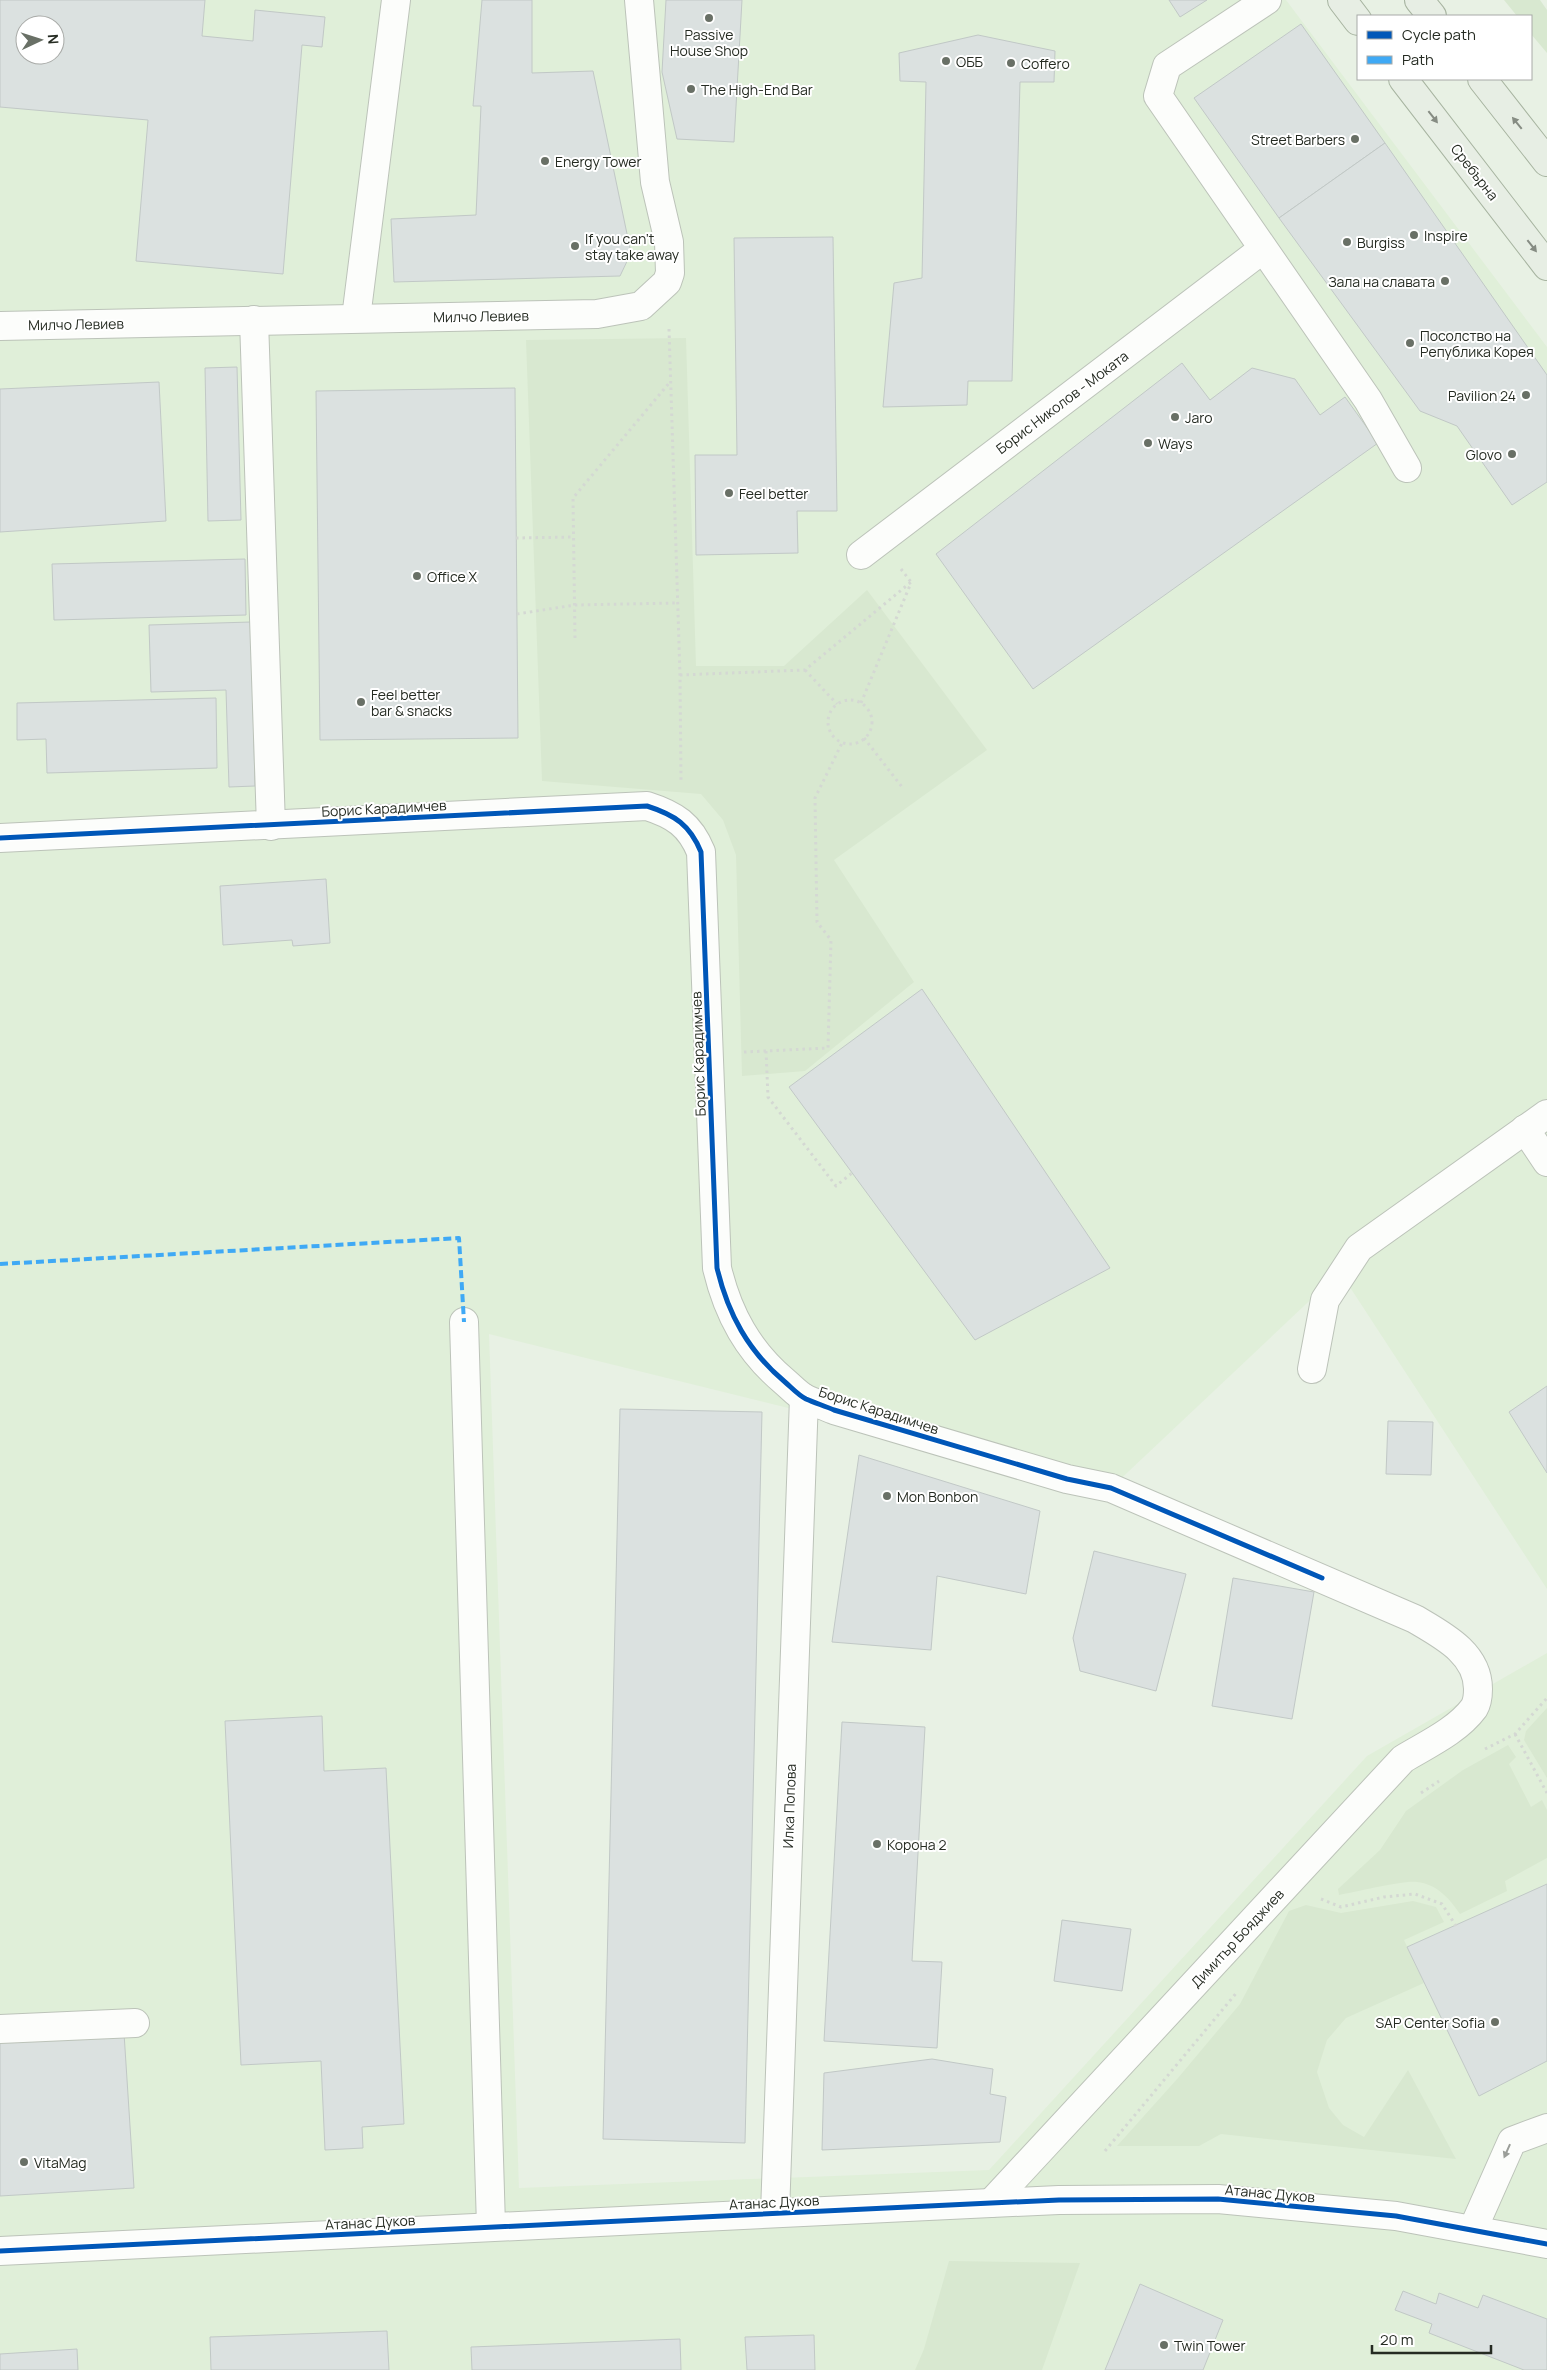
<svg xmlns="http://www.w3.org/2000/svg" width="1547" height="2370" font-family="Manrope,sans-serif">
<rect width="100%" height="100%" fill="#e8f1e4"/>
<!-- built -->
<path fill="#e0efd9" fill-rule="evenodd" d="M0,0H1286L1547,347V1589L1340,1272L1111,1488L489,1334L519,2188L989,2170L1367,1756L1547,1653V2370H0ZM25,25H55V55H25Z"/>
<!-- green -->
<g fill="#d8e8d0">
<polygon points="1504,0 1540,0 1547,10 1547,53 1531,34 1531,16 1517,16"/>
<polygon points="686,338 696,666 784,666 867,590 987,750 834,860 914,982 805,1071 742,1076 736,855 723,820 701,794 542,781 526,340"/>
<polygon points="1547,1708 1547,1778 1524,1740 1526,1731"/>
<path d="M1508,1745L1516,1757L1509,1764L1531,1807L1542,1800L1547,1810V1858L1505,1881L1507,1891L1460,1914C1450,1899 1437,1884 1417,1882C1404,1880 1356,1892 1339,1895L1338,1889L1380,1850L1406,1811L1463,1770Z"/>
<polygon points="1413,1901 1436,1907 1444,1922 1404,1940 1424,1983 1346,2018 1327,2040 1317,2072 1329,2108 1343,2125 1364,2137 1408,2070 1456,2159 1221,2134 1199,2146 1117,2146 1178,2078 1240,2004 1289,1911 1306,1905 1341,1913"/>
<polygon points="949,2261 1080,2263 1042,2370 915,2370 924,2349"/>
</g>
<!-- building -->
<g fill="#dbe1e0" stroke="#c1c8c6" fill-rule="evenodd">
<path d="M0,0H205L202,36L253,41L255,10L325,17L322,47L302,45L283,274L136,261L148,120L0,107ZM25,25H55V55H25Z"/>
<polygon points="482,0 532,0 532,73 593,71 631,253 620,276 394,282 391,219 476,215 481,106 473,106"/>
<polygon points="666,0 742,0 734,142 677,139 662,72"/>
<polygon points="1169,0 1207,0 1180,17"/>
<polygon points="1301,24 1385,143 1279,218 1194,98"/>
<polygon points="978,35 1055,51 1054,82 1020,82 1012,381 968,381 967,405 883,407 894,283 922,278 926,82 900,81 899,53"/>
<polygon points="1385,143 1547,375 1547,482 1512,505 1457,426 1420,411 1279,218"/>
<polygon points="833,237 837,511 797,511 798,553 696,555 695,455 737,455 734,238"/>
<polygon points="1182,363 1210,400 1252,368 1295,379 1320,415 1345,397 1378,443 1033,689 936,554"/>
<polygon points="237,367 241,520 208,521 205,368"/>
<polygon points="159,382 166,521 0,532 0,389"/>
<polygon points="515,388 518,738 320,740 316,391"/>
<polygon points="245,559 246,615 54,620 52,564"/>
<polygon points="251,622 255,786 229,787 226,690 151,692 149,625"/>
<polygon points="216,698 217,768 47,773 46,739 17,740 17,703"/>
<polygon points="326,879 330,943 293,946 292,940 223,945 220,886"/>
<polygon points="922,989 1110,1268 975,1340 789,1087"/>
<polygon points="1547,1386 1547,1473 1509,1412"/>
<polygon points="620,1409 762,1412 745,2143 603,2139"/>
<polygon points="1388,1421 1433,1422 1431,1475 1386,1474"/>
<polygon points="859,1455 1040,1511 1026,1594 937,1576 931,1650 832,1642"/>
<polygon points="1094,1551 1186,1574 1156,1691 1080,1671 1073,1638"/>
<polygon points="1233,1578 1314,1592 1292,1719 1212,1706"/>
<polygon points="322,1716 324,1771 386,1768 404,2124 362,2127 363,2148 325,2150 321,2061 241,2065 225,1721"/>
<polygon points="842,1722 925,1727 912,1961 942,1962 937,2048 824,2041"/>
<polygon points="1547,1884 1547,2061 1479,2096 1407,1947"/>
<polygon points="1062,1920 1131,1929 1122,1991 1054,1981"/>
<polygon points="124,2033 134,2188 0,2196 0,2039"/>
<polygon points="932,2059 993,2069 990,2094 1006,2097 1000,2142 822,2150 824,2073"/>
<polygon points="1140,2284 1223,2320 1203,2370 1105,2370"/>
<polygon points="1403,2291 1436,2304 1439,2293 1478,2308 1483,2295 1547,2319 1547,2370 1524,2370 1429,2333 1432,2324 1395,2310"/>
<polygon points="387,2331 389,2370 211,2370 210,2337"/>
<polygon points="814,2335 815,2370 747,2370 745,2337"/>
<polygon points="680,2339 681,2370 472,2370 471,2347"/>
<polygon points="77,2349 78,2370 0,2370 0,2354"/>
</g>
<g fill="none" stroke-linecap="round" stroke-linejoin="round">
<defs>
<g id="minor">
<polyline points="1267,0 1167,66 1158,96 1368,400 1407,468"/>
<polyline points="356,318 396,0"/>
<polyline points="254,320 271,826"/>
<polyline points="0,326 597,314 641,306 667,282 670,273 669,242 655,182 639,0"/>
<polyline points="861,555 1263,249"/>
<path d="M0,838L647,806C675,815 690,825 701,852L717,1268C728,1314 748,1351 785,1382C791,1387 798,1395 806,1399C815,1403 825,1406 834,1410L1067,1479L1111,1488L1415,1619C1442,1635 1478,1653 1478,1689C1478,1695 1477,1703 1474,1708C1457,1731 1426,1745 1403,1759L991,2203"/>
<polyline points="1525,1129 1547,1162"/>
<polyline points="464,1322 491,2226"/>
<polyline points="1312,1369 1325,1300 1359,1248 1547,1114"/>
<polyline points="0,2029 135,2023"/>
<polyline points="775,2213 804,1398"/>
<polyline points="1473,2229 1512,2141 1547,2128"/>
<polyline points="0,2251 991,2203 1059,2200 1218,2199 1396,2216 1547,2244"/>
</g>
<g id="major">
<polyline points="1342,0 1358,21"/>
<polyline points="1419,0 1432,16"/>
<polyline points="1403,79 1547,266"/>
<polyline points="1482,79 1547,162"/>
</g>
</defs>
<!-- minor casing -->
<use href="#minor" stroke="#bcc3b9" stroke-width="30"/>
<!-- major casing -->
<use href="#major" stroke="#a7b4a0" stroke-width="30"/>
<!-- path -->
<g stroke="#d4d8d3" stroke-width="3" stroke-dasharray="2.5 4" stroke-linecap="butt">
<polyline points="669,329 680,675 681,782"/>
<polyline points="516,538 574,537"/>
<polyline points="901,569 911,582"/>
<polyline points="517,614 575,605 677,603"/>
<polyline points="575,638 573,498 670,382"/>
<polyline points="805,670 837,704"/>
<polyline points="680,675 805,670 911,582"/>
<circle cx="850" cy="722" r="22"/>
<polyline points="861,703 911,583"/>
<polyline points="864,738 902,787"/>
<polyline points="766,1051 768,1097 836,1186 852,1173"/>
<polyline points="744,1052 828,1048 831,940 817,922 815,798 842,743"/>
<polyline points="1515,1734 1547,1793"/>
<polyline points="1485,1749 1515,1734 1547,1698"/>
<polyline points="1421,1793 1439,1781"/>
<polyline points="1321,1899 1341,1907 1384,1897 1415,1894 1442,1904 1456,1926"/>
<polyline points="1105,2151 1238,1991"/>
</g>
<!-- minor -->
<use href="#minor" stroke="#fcfdfb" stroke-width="28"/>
<!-- major -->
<use href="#major" stroke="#e7eee4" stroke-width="28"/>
<!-- quiet -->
<polyline stroke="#3fa9f5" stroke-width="4" stroke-dasharray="8 4" stroke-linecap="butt" points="0,1264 459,1238 464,1322"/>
<defs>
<g id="cycleway">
<path d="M0,838L647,806C675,815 690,825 701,852L717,1268C728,1314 748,1351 785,1382C791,1387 798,1395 806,1399C815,1403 825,1406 834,1410L1067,1479L1111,1488L1322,1578"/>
<polyline points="0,2251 991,2203 1059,2200 1218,2199 1396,2216 1547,2244"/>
</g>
</defs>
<!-- cycleway casing -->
<use href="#cycleway" stroke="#fff" stroke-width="8"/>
<!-- cycleway -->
<use href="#cycleway" stroke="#0057b8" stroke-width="5"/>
</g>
<!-- one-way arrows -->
<defs><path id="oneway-solid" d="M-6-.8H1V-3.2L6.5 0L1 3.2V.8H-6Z" transform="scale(1.25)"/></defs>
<g fill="#868c83">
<use href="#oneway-solid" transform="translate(1433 117) rotate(52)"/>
<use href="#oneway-solid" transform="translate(1517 123) rotate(-129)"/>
<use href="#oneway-solid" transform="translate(1532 246) rotate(52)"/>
</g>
<use fill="#9b9e99" href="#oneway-solid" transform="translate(1507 2151) rotate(114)"/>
<!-- markers -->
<g fill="#697066" stroke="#fff" stroke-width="2">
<circle cx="709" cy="18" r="5"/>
<circle cx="946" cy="61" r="5"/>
<circle cx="1011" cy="63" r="5"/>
<circle cx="691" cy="89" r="5"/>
<circle cx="1355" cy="139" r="5"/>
<circle cx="545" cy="161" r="5"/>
<circle cx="1414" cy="235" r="5"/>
<circle cx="1347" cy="242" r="5"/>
<circle cx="575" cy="246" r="5"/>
<circle cx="1445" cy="281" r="5"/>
<circle cx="1410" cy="343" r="5"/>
<circle cx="1526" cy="395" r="5"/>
<circle cx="1175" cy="417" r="5"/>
<circle cx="1148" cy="443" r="5"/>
<circle cx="1512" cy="454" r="5"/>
<circle cx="729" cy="493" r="5"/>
<circle cx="417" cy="576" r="5"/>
<circle cx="361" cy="702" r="5"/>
<circle cx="887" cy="1496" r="5"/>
<circle cx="877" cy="1844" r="5"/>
<circle cx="1495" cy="2022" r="5"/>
<circle cx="24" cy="2162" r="5"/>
<circle cx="1164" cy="2345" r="5"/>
</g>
<g text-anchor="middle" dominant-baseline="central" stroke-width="4" stroke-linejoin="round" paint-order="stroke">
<!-- poi labels -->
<g font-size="14" fill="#252b22" stroke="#fff" text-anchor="start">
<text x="709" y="34" text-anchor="middle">Passive<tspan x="709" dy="16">House Shop</tspan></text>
<text x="956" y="61">ОББ</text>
<text x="1021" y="63">Coffero</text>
<text x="701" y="89">The High-End Bar</text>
<text x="1345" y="139" text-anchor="end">Street Barbers</text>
<text x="555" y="161">Energy Tower</text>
<text x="1424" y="235">Inspire</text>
<text x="585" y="238">If you can't<tspan x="585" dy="16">stay take away</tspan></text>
<text x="1357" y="242">Burgiss</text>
<text x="1435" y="281" text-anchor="end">Зала на славата</text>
<text x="1420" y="335">Посолство на<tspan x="1420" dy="16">Република Корея</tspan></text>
<text x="1516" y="395" text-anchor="end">Pavilion 24</text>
<text x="1185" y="417">Jaro</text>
<text x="1158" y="443">Ways</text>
<text x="1502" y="454" text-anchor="end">Glovo</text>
<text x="739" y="493">Feel better</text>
<text x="427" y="576">Office X</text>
<text x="371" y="694">Feel better<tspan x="371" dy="16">bar &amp; snacks</tspan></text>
<text x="897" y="1496">Mon Bonbon</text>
<text x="887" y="1844">Корона 2</text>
<text x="1485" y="2022" text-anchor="end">SAP Center Sofia</text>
<text x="34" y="2162">VitaMag</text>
<text x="1174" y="2345">Twin Tower</text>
</g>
<!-- street labels -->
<g font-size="14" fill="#252b22" stroke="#fff">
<text transform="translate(1475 172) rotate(52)">Сребърна</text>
<text transform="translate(481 316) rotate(-1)">Милчо Левиев</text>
<text transform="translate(76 324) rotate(-1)">Милчо Левиев</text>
<text transform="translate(1062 402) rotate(-37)">Борис Николов - Моката</text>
<text transform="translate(384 808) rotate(-3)">Борис Карадимчев</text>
<text transform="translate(698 1054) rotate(-92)">Борис Карадимчев</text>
<text transform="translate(879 1410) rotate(18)">Борис Карадимчев</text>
<text transform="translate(789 1806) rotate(-88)">Илка Попова</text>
<text transform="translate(1237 1938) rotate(-47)">Димитър Бояджиев</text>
<text transform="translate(1270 2193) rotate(5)">Атанас Дуков</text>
<text transform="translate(774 2202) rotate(-3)">Атанас Дуков</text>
<text transform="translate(370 2222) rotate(-3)">Атанас Дуков</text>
</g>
</g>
<!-- legend -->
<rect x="1357" y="15" width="175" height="65" fill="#ffffff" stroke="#a8aaa7"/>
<rect x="1367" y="31" width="25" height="8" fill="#0057b8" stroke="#a8aaa7"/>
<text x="1402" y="40" font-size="15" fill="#252b22">Cycle path</text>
<rect x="1367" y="56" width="25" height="8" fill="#3fa9f5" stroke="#a8aaa7"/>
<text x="1402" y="65" font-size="15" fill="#252b22">Path</text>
<!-- north arrow -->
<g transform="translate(40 40) rotate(86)"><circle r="24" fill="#ffffff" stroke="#a8aaa7"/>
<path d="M0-4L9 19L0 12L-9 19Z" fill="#697066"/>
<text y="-8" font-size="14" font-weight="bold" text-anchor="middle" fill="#252b22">N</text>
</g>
<!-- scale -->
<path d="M1372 2345v8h119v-8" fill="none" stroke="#252b22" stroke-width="2.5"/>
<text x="1380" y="2345" font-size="15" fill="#252b22" stroke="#ffffff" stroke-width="4" paint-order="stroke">20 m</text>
</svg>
